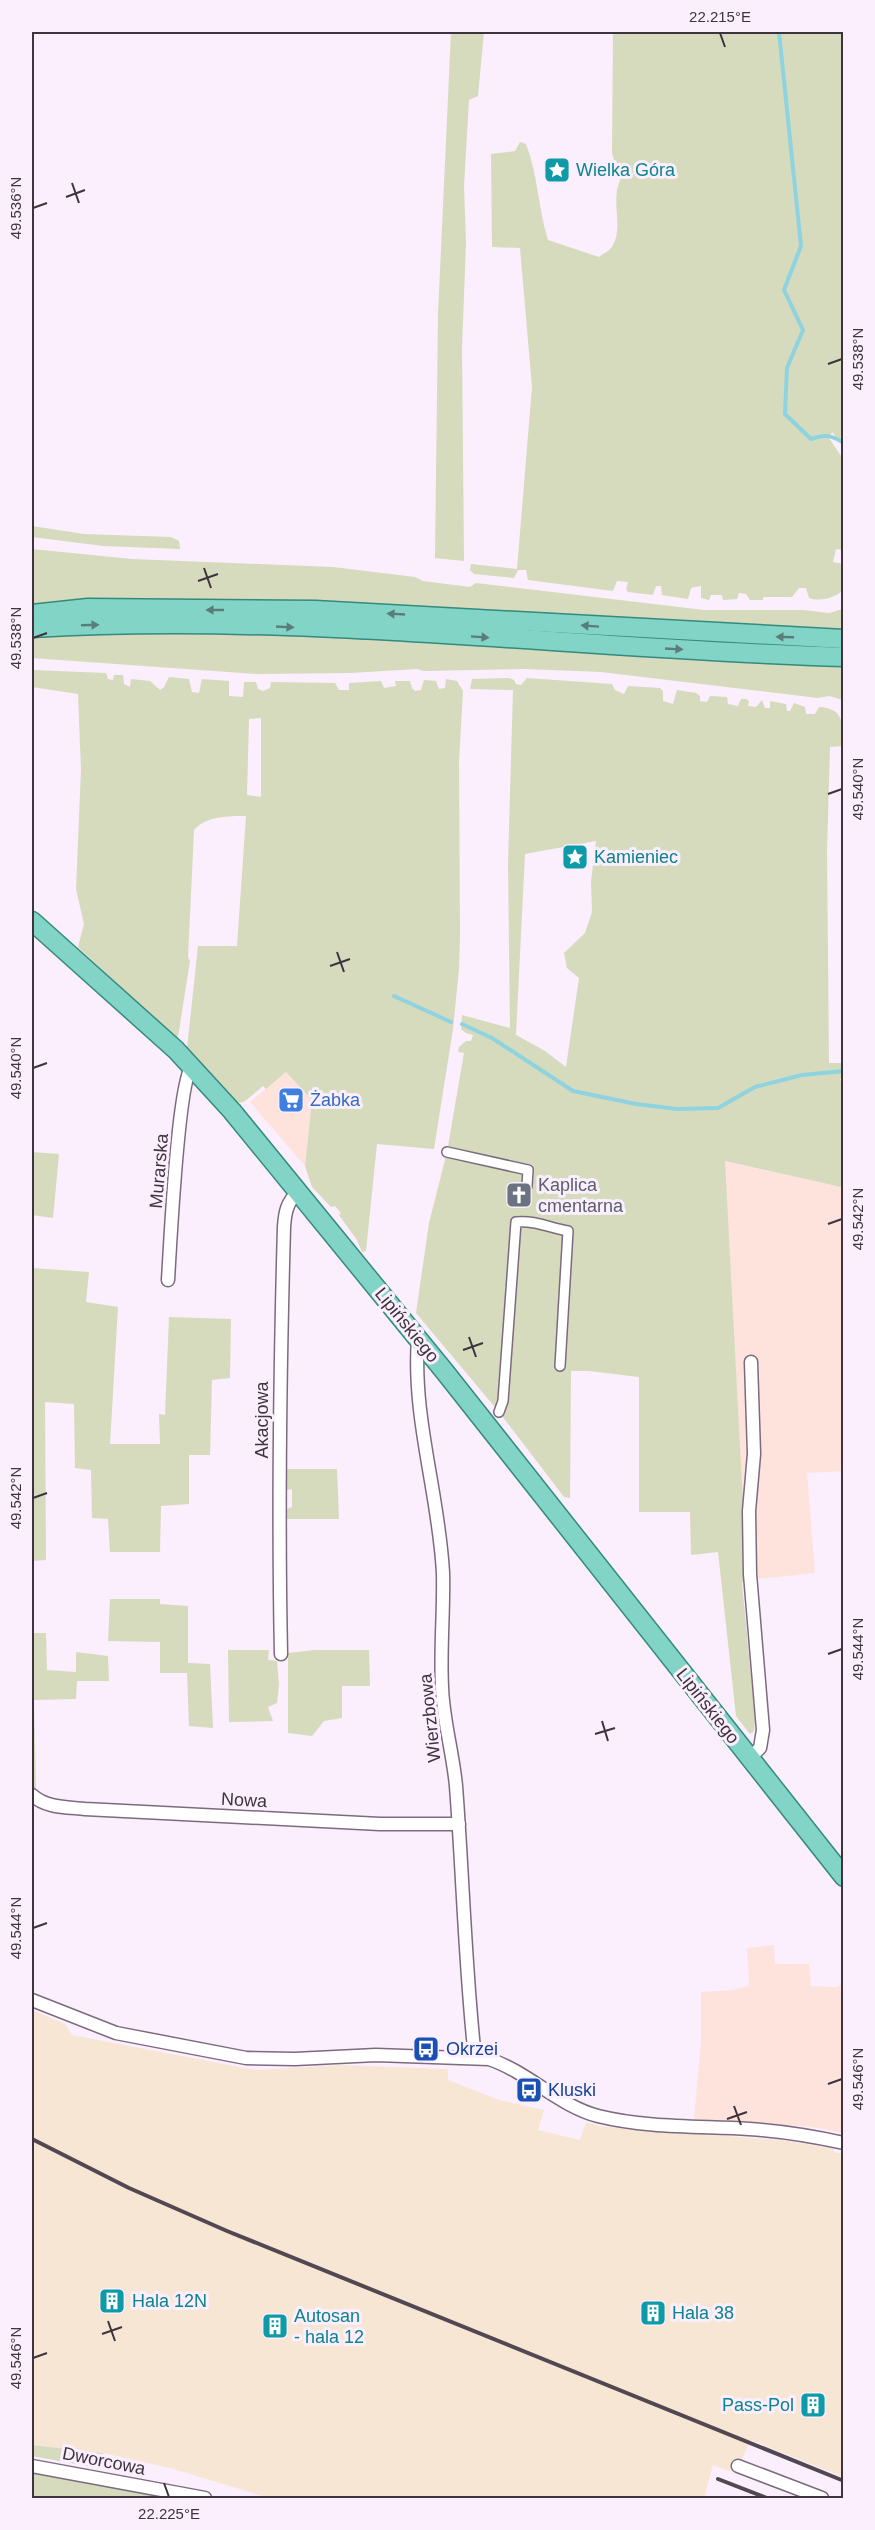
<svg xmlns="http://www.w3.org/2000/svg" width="875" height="2530" font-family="Helvetica,sans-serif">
<rect width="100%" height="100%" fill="#fbeefd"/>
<!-- commercial -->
<g fill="#fde3dc">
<polygon points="286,1072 312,1100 305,1166 250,1102"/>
<polygon points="724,1161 841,1187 843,1194 843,1471 807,1473 815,1573 747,1580"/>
<polygon points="774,1945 775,1964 809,1964 811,1986 836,1987 843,1984 843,2133 812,2127 694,2119 701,2041 701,1992 733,1990 749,1986 747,1948"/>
</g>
<!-- industrial -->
<polygon fill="#f8e6d5" points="32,2010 65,2024 72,2035 255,2070 340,2065 448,2069 448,2080 499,2100 544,2110 538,2130 580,2140 586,2122 600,2126 789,2141 834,2149 834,2152 843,2154 843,2477 751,2440 735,2473 713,2465 704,2498 269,2498 170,2468 103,2453 32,2445"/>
<!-- green -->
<g fill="#d5dbbc" fill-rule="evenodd">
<polygon points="451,32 484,32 478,96 469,100 464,186 466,243 462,347 464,561 435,558 438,314"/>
<path d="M613,32H843V446L832,432L829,438L843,459V550L836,549L833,562L843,564L844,589C836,598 820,602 809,598L806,588H799L792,597H763V600H750L746,594L739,593L737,599L723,600L722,595H711L709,600L701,598V586L691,588L688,599L662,595L661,586H656L653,595L628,592L626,589L628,582L617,581L613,591L528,580L526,570H518L514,578L474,574L470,570L471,564L517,569L532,387L520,248L492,247L491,154L515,151L520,142L526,144C538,175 538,208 548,240L599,257C602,254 608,252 611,248C625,230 610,201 620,181L612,153Z"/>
<polygon points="32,526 84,534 171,537 179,541 180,549 103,546 32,537"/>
<polygon points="32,549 132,559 333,567 415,577 423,581 470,587 476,583 704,610 803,610 829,613 843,609 843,631 86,599 32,607"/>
<polygon points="190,631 358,637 843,664 843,700 829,696 818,698 601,672 525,669 424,671 417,669 350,673 257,674 32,658 32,636"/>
<path d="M32,670L106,673L108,679L113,680L114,675H123L124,684L130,687L131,679L150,681L160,690L164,687L169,677L189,679L192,692L199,693L202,679L229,681V696L243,697L244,682H256L258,689L263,691L270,688L271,682L335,683L339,690H349V683L381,681L384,688L396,686L395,681H410L412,688L415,691L421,690L424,680L436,681L439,689L445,688L446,679L457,681L463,691L459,761L460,935L459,969L453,1029L434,1149L377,1144L366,1251L362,1252L357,1240L339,1215L341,1213L335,1206L331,1207L312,1187L305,1166L312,1100L286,1072L266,1089L263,1086L244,1102L237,1103L187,1048L198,946H237L246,816C228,816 206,816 194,830L188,957L190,961L178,1037H174L78,947L84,924L76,889L81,770L78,694L32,687ZM261,718V797L247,795L249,719Z"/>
<path d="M509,678L514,680L516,684L521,685L527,678L612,684L615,690L624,694L628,686L660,688L663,691V701L673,704L677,690L696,693L700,696V701L707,702L710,696L727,697L728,704L738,706L741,699H746L749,701L748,706L756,707L762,700L765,708H770V701L786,704L787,711H790L794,703L805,707L806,714H815L819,707C845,708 843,726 843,746L830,747L827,851L829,1063H844L843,1075L840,1080L844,1084L841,1187L725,1161L747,1579L742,1583L755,1719L754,1731L750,1734L736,1716L718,1552L691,1555L690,1512H639V1377L589,1371H571L570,1498L564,1497L499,1412L416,1313L429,1223L447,1152L464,1053L458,1052L459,1047L466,1041H471L473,1035L466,1033L461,1029L462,1015L510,1028L508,864L513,690L470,689L472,679ZM596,841L591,881L592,912L585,933L564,953L567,968L579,978L566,1067L545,1051L516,1035L525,854Z"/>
<polygon points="32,1152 59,1154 53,1218 32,1215"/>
<polygon points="32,1268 89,1272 86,1302 118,1307 110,1444 160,1444 159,1414 165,1415 169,1317 231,1319 230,1378 212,1380 210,1455 189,1455 189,1504 161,1506 160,1552 110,1552 108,1519 92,1518 91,1470 75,1468 74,1404 45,1402 46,1560 32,1561"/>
<polygon points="286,1469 337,1469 339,1519 286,1519 287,1509 292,1507 292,1489 286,1490"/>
<polygon points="110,1599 160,1599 160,1604 188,1606 188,1663 210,1664 213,1728 189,1726 187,1673 160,1673 160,1642 108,1641"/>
<polygon points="32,1631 32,1633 46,1633 47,1670 76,1672 76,1652 108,1656 109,1681 77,1681 76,1699 34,1700 36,1792 32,1788"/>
<polygon points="228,1650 269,1650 268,1660 277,1661 279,1685 277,1703 268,1707 273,1721 229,1722"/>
<polygon points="315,1650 369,1650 370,1686 342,1686 342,1718 324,1721 312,1736 288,1733 288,1653"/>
<polygon points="32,2445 103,2453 104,2459 97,2468 32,2456"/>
<polygon points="32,2471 178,2498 32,2498"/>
</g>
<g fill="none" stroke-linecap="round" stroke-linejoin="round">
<!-- stream -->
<g stroke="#8fd2e0" stroke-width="4">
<path d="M779,32L801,246L784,290L803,330L787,368L785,414L811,439C825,434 831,435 844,443"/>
<polyline points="394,996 451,1022"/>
<polyline points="462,1024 492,1038 573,1091 636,1104 677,1109 718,1108 755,1087 802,1075 844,1071"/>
</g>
<defs>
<g id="pedestrian">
<polyline points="447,1152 528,1170 527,1186"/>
<path d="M499,1412L503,1401L516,1222C535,1220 550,1228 568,1231L560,1366"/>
</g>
<g id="minor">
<path d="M168,1280C170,1248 178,1082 192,1066"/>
<path d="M418,1339C412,1418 439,1494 443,1573C444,1611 440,1649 442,1687C443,1720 453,1753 456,1786C463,1877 465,1968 475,2058"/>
<path d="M281,1654C278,1511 280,1369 284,1227C285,1212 287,1202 298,1192"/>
<polyline points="750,1758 760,1748 763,1730 750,1574 749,1511 754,1454 751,1362"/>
<path d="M32,1795C46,1808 66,1807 85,1809L380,1824H459"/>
<path d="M32,2000L116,2033L246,2058L295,2059L376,2055L489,2059C528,2072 559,2106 598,2116C646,2128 699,2126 749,2129C781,2131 812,2136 844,2143"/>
<polyline points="32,2466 205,2498"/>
<polyline points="738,2466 822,2498"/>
</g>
<g id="primary">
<polyline points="32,614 88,608 315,610 844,639"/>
<path d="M32,628C302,612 573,649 844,657"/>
<polyline points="32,921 176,1050 232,1111 445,1372 844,1877"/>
</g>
</defs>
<!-- pedestrian casing -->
<use href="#pedestrian" stroke="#7c6a7f" stroke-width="12"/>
<!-- minor casing -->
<use href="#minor" stroke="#7c6a7f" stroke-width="15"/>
<!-- primary casing -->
<use href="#primary" stroke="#348a7f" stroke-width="21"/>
<!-- pedestrian -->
<use href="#pedestrian" stroke="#fff" stroke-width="9"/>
<!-- minor -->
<use href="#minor" stroke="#fff" stroke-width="12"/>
<!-- primary -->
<use href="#primary" stroke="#82d4c7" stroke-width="18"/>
<!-- rail -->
<g stroke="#514852" stroke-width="4">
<polyline points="32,2139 129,2188 227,2231 844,2481"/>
<polyline points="718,2479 767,2498"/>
</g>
</g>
<!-- one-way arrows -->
<defs><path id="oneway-solid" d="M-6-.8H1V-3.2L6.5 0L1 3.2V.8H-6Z" transform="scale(1.5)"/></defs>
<g fill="#5c7c7c">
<use href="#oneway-solid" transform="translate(215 610) rotate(-180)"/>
<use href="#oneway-solid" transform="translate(396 614) rotate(-177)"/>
<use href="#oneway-solid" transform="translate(90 625) rotate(-2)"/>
<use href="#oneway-solid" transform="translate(590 626) rotate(-176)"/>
<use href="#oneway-solid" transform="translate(285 627) rotate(3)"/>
<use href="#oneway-solid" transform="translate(480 637) rotate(4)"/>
<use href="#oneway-solid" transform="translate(785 637) rotate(-178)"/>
<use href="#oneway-solid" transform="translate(674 649) rotate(3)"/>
</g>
<!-- ticks -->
<path fill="none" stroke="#3d343e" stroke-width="2" d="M720,33L725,47M72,183L79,203M66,197L85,190M33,208L47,203M828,364L842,359M204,568L211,588M198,581L218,574M33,638L47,633M828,794L842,789M337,952L344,972M330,966L350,959M33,1068L47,1063M828,1224L842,1219M469,1337L476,1357M463,1350L483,1343M33,1498L47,1493M828,1654L842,1649M602,1721L608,1741M595,1734L615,1728M33,1928L47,1923M828,2084L842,2079M734,2106L741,2125M727,2119L747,2112M108,2321L115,2341M102,2334L122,2327M33,2358L47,2353M164,2483L169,2497"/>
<!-- icons -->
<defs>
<symbol id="sight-square" viewBox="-11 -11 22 22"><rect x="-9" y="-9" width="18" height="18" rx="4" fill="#0f9aa8" stroke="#fbeefd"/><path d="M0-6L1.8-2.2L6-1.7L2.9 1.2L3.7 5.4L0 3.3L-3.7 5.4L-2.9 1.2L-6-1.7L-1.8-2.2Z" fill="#fff"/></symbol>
<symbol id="supermarket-square" viewBox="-11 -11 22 22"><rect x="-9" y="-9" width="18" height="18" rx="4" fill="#3f7fe0" stroke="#fbeefd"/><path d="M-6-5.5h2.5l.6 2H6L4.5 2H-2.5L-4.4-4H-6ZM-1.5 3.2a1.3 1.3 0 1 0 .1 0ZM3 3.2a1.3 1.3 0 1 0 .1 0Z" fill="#fff"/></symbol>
<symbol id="church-square" viewBox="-11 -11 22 22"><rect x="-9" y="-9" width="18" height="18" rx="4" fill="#6b7280" stroke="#fbeefd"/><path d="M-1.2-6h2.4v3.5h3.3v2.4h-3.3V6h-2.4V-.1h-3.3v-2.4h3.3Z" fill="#fff"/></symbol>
<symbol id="bus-square" viewBox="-11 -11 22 22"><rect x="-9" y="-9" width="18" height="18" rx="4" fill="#1a4fb4" stroke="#fbeefd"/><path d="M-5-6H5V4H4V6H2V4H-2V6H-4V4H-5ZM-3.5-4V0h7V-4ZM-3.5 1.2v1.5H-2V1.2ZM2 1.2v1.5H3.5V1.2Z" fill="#fff"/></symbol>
<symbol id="building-square" viewBox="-11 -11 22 22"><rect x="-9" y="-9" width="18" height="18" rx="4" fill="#0f9aa8" stroke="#fbeefd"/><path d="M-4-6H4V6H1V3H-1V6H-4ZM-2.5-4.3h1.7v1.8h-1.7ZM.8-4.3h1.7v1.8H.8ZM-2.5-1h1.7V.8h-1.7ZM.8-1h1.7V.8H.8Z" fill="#fff"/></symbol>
</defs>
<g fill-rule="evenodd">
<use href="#sight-square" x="542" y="155" width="30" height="30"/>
<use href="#sight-square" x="560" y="842" width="30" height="30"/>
<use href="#supermarket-square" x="276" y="1085" width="30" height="30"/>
<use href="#church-square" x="504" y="1180" width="30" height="30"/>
<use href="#bus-square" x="411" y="2034" width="30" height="30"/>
<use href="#bus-square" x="514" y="2075" width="30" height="30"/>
<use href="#building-square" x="97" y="2286" width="30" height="30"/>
<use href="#building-square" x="638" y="2298" width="30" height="30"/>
<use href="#building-square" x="260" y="2311" width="30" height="30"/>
<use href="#building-square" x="798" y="2390" width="30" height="30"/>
</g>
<g text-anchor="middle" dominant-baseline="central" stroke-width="6" stroke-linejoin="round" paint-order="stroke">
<!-- culture labels -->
<g font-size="18" fill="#0d838f" stroke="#fbeefd" text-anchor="start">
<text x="576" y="170">Wielka Góra</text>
<text x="594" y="857">Kamieniec</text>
<text x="132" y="2301">Hala 12N</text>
<text x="672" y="2313">Hala 38</text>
<text x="294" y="2316">Autosan<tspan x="294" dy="21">- hala 12</tspan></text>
<text x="794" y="2405" text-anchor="end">Pass-Pol</text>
</g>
<!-- shop labels -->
<g font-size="18" fill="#366cbe" stroke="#fbeefd" text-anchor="start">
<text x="310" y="1100">Żabka</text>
</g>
<!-- street labels -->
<g font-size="18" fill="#3d343e" stroke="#fbeefd">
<text transform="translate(159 1171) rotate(-85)">Murarska</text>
<text transform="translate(407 1325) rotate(51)">Lipińskiego</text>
<text transform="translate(262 1420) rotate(-90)">Akacjowa</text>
<text transform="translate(708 1706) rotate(52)">Lipińskiego</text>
<text transform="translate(430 1718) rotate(-96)">Wierzbowa</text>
<text transform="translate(244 1800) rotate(3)">Nowa</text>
<text transform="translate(104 2461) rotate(11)">Dworcowa</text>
</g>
<!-- worship labels -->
<g font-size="18" fill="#5b616d" stroke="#fbeefd" text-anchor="start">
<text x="538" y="1185">Kaplica<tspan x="538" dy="21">cmentarna</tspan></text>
</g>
<!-- transit labels -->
<g font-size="18" fill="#164399" stroke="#fbeefd" text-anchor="start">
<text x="446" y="2049">Okrzei</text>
<text x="548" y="2090">Kluski</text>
</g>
</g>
<!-- border -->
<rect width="875" height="2530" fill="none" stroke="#fbeefd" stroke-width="66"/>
<rect x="33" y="33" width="809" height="2464" fill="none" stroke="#3d343e" stroke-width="2"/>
<g font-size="15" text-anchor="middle" fill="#3d343e">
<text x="720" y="22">22.215°E</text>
<text transform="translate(16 208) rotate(-90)" y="5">49.536°N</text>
<text transform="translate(858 359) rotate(-90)" y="5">49.538°N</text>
<text transform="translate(16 638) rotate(-90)" y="5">49.538°N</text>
<text transform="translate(858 789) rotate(-90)" y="5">49.540°N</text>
<text transform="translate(16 1068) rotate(-90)" y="5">49.540°N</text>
<text transform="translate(858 1219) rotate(-90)" y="5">49.542°N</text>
<text transform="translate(16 1498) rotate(-90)" y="5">49.542°N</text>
<text transform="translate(858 1649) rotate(-90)" y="5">49.544°N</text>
<text transform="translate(16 1928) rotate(-90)" y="5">49.544°N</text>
<text transform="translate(858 2079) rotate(-90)" y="5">49.546°N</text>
<text transform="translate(16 2358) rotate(-90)" y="5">49.546°N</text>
<text x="169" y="2519">22.225°E</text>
</g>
</svg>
